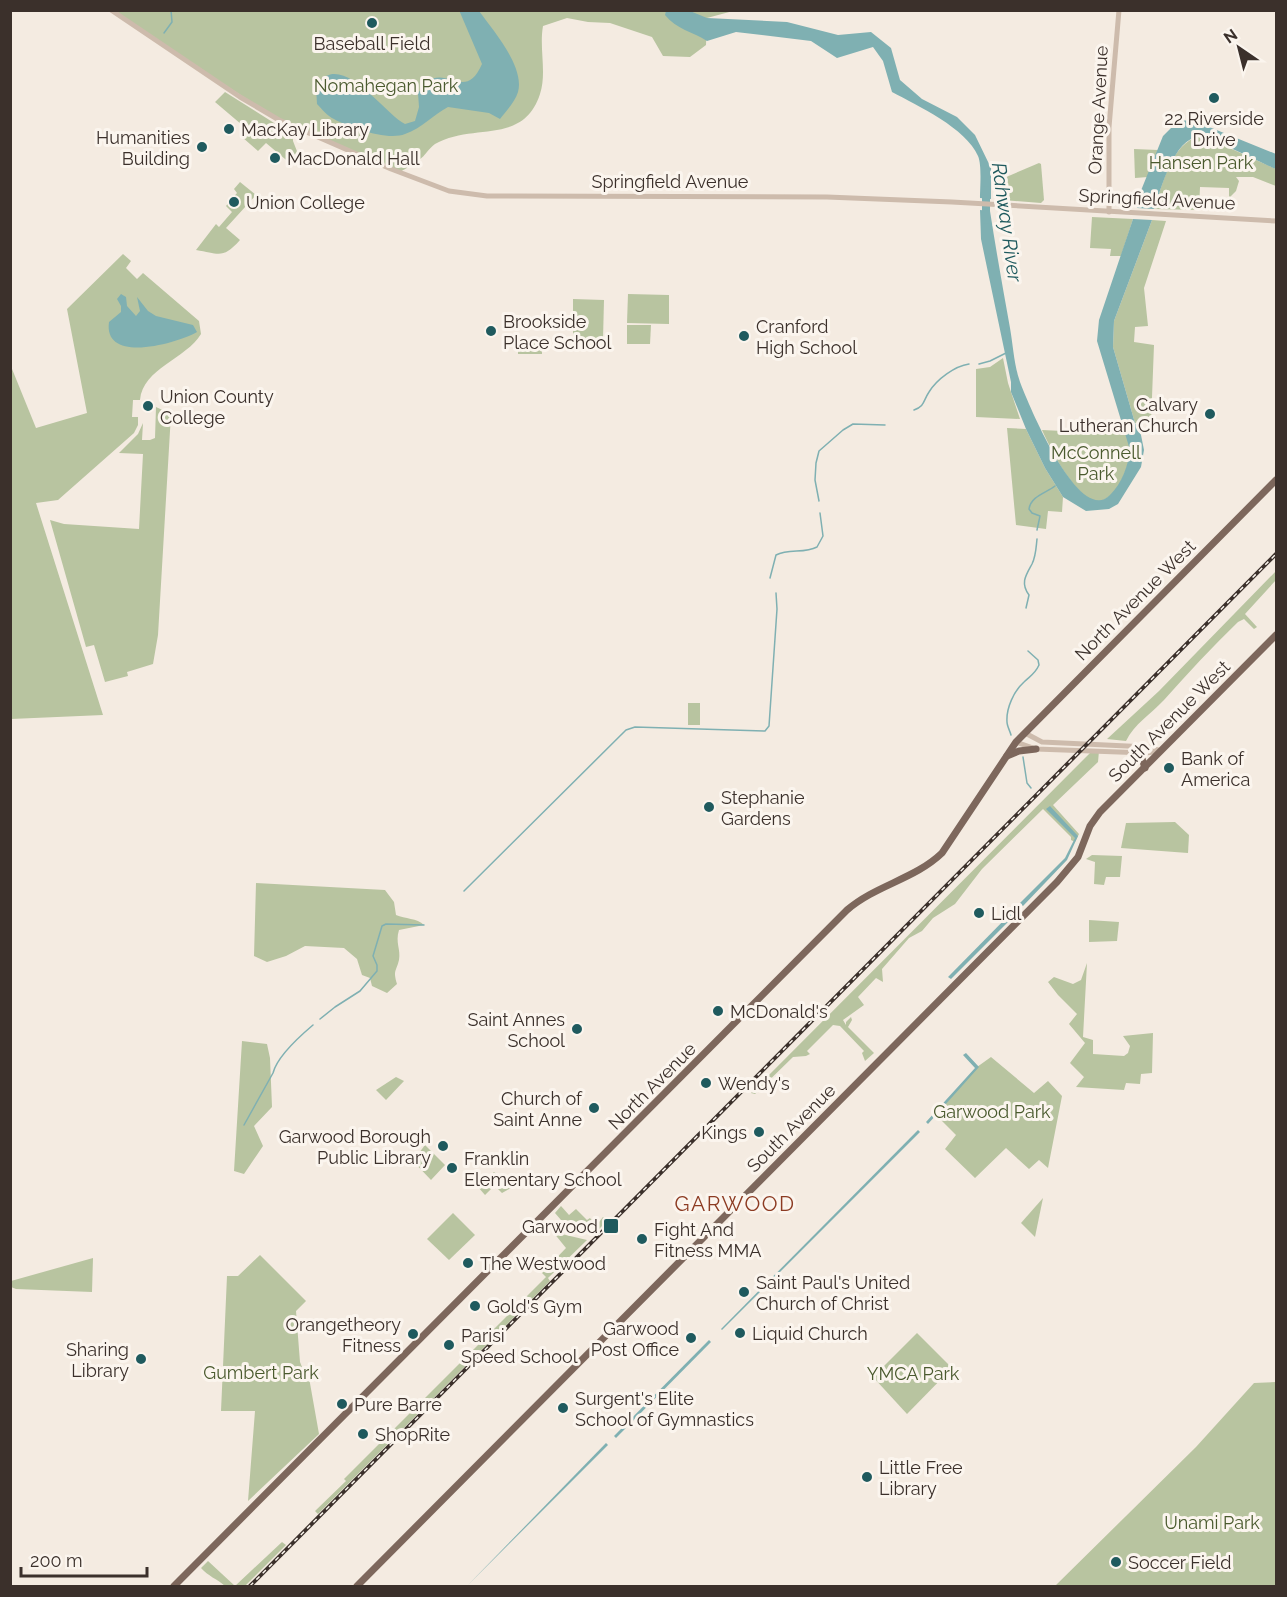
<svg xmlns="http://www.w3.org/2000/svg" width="1287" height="1597" font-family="Raleway,sans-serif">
<rect width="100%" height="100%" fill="#f4ebe1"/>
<!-- green -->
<g fill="#b8c4a0">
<path d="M111,11H733L707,18L706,45L690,57L663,56L652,37L610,23L588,22L567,18L543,26C539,48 547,73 540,94C523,146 473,122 435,144C429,148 425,156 419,160C414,165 406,168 400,172L279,120Z"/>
<polygon points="225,92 293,135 293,141 300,159 291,164 266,143 258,151 242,137 248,130 215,102"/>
<path d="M1200,136L1212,140L1276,169V186L1253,177H1236L1239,181L1236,191L1230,197L1229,196V188L1200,187L1199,210L1154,209C1163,184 1171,143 1200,136Z"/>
<polygon points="1134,149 1158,150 1148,177 1135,178"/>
<polygon points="1039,163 1041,164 1044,200 1041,203 1003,200 1004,178"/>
<path d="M240,182L256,195L226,228L240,240C223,259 220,254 196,250L216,224L219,227L232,212L226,206L237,193L234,189Z"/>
<polygon points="1092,217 1133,219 1121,256 1110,256 1111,249 1090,248"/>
<polygon points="1152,220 1166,221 1144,288 1148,326 1135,327 1134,342 1154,345 1151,423 1135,423 1113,347 1114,321"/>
<path d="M123,254L131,261L126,268L137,279L143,273L199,321L201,334C186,359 143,368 140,400H133L132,417H138V425L134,433L58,500L36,503L103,715L11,719L10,364L36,428L87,413L67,309Z"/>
<polygon points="628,294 669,295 669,324 627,323"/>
<polygon points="573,299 604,300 603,339 573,339"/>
<polygon points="627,325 651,325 650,344 627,344"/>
<rect x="518" y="338" width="24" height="16"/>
<polygon points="1003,358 1008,383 1020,419 976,417 976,369 990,367"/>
<polygon points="156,407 171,414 158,635 153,664 127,672 128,676 105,682 94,645 86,647 50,520 64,524 139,529 143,454 119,453 138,434 143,423 142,440 150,440 155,438"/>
<polygon points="1007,428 1026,429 1045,468 1063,497 1062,512 1048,511 1046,529 1016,525"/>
<path d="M1042,430L1126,434C1128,440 1130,446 1130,452C1129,469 1112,511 1090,499C1070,488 1051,450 1042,430Z"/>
<path d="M1276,571V580L1245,614L1257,627L1254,629L1244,619L1238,622C1212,647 1188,673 1164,700C1151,714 1134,724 1126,741L1107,739L1159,691Z"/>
<rect x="688" y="703" width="12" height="22"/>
<polygon points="1093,750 1099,751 1098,762 1053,805 1079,834 1075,842 1071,840 1071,837 1043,809 982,869 955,904 933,918 922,931 909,938 882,969 883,982 876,978 858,997 864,1005 843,1020 846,1025 846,1022 851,1017 852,1020 848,1027 874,1053 865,1061 862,1053 864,1051 840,1026 833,1025 807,1051 810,1054 806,1056 793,1057 755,1094 751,1093"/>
<polygon points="1175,822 1189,835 1188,853 1121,848 1126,823"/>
<polygon points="1092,855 1122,856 1120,877 1106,877 1104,885 1094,884 1095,862 1086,859"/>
<path d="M256,883L385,890L394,902L396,915C405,919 417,918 424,925L399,930C395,943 401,949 399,960C396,972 393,970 397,984L387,993L372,986L370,978L362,975L357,959L344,948L305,946L286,956L267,962L254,956Z"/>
<polygon points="1089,920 1119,922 1117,941 1089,942"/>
<polygon points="1087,963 1083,1037 1093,1040 1093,1054 1124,1056 1128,1053 1130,1046 1123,1036 1153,1033 1152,1073 1141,1074 1140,1084 1126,1083 1124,1090 1076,1087 1084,1077 1070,1063 1085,1043 1069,1024 1077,1014 1058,995 1048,982 1054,977 1073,984 1081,980"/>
<polygon points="242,1041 267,1044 270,1058 272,1107 254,1126 263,1146 244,1174 234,1171"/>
<polygon points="991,1057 1034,1093 1048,1081 1062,1096 1048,1168 1039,1160 1029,1169 1006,1148 975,1178 945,1149 956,1135 936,1115 977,1067"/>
<polygon points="396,1077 404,1081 386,1100 376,1090"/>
<polygon points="425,1145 445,1165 431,1180 410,1158 419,1153"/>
<polygon points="494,1172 511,1188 502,1193 497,1188 492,1188 485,1195 478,1187"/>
<polygon points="1043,1198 1035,1237 1021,1223"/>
<polygon points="561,1206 569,1215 576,1209 587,1220 590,1218 593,1222 599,1222 603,1217 606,1220 603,1222 604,1224 599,1229 561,1220 555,1213"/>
<polygon points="453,1213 475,1235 449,1260 427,1239"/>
<polygon points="553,1232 587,1240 548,1278 550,1281 318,1514 315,1511 346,1481 344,1479 546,1277 542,1273 566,1248"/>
<polygon points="260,1255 306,1301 296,1311 300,1362 304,1372 308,1372 319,1434 248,1501 255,1411 221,1411 227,1276 238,1276"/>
<polygon points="93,1258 92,1292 16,1289 11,1287 11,1281"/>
<polygon points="917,1333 952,1368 907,1414 873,1377"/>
<polygon points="1276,1382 1276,1586 1055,1586 1196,1447 1254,1383"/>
<path d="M282,1542L286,1545L245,1586H225C217,1579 208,1576 201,1568L208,1561L235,1586Z"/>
</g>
<!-- water -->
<g fill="#7fb0b2">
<path d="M459,10L479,11C493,30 525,67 518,92C515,102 506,111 500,119L489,113L448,107C433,115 422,128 405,134C388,141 350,128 334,119C327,116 322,109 317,104L316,87C319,83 322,79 326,76C350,63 386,114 405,124L415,121L419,107L418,93C421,90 424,84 428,81C448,67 466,101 482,64Z"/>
<path d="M666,11H690L707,18L787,22L838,35L871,32L891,48L900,80L922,99L957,117L975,135L991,168V199L980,198C980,188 982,165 978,156C966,128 918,106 892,92L883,61L873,47L837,58L811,41L736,32L707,41C693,32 676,29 665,15Z"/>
<path d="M1192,120L1276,154V169C1261,163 1210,136 1199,137C1174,138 1161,189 1154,209L1137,208L1140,193L1163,136L1178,121Z"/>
<path d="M980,210L990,211C996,250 1003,289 1010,328C1013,345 1014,365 1020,382C1028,403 1079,527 1110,495C1122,483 1128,466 1130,450L1097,341L1099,320L1133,219L1152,220L1114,321L1113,347L1135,423L1141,435L1144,450L1141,467L1118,504L1109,509L1086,511L1063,497L1045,468L1026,429L1011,392V382L981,239Z"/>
<path d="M121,294L126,297L127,306L136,316L140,311L137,297L148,311L156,316L193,325L197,332C178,343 103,365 109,322L121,312V306L117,299Z"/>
<polygon points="1050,806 1078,836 1067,860 1023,906 1020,903 1065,858 1075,838 1046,809"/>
<polygon points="1015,909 1017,911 1016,914 951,979 948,977"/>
<polygon points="966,1053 979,1067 928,1124 926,1122 975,1068 963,1055"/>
<polygon points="918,1130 920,1132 722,1330 721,1329"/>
<polygon points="709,1340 711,1342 616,1438 614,1436"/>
<polygon points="606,1443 608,1445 467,1586"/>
</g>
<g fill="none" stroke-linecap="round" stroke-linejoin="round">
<!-- stream -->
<g stroke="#7fb0b2" stroke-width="1.5">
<polyline points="164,33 172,22 171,10"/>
<polyline points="979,364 990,361 1006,353"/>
<path d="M914,410C925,406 923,401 929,392C937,379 955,366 969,364"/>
<polyline points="819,501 815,480 816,463 819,451 843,430 853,424 885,425"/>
<path d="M1037,530L1040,516L1032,513L1029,509C1031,496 1046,493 1055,486"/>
<path d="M770,578L776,555C789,548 804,554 817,547L823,536L820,513"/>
<path d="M1026,608L1029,595C1020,583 1026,575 1032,564C1036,556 1036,548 1037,539"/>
<path d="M1011,735C1010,731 1007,726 1007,722C1006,708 1014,691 1024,682C1030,676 1035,674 1039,665L1038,660L1028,651"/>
<polyline points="1023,757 1027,783 1031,788"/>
<polyline points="464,891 626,730 635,727 765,731 769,726 777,609 776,593"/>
<polyline points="320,1019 335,1007 360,991 377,971 377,965 373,956 382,926 386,924 424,925"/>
<path d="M244,1125L273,1073C277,1057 300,1036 313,1025"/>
</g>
<!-- river -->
<polyline stroke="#7fb0b2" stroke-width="8" points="986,190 986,220"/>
<!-- minor -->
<g stroke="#cdbbac" stroke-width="5">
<polyline points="111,10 240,97 279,120 391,169 449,191 487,196 827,197 952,202 1276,221"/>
<polyline points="1109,212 1109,127 1119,10"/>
<polyline points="1025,733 1042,742 1148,747 1158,750"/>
<polyline points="1016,742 1036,749 1146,753 1160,751"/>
</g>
<!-- major -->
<g stroke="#7d675c" stroke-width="7">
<polyline points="1140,752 1145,768"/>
<polyline points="1007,756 1019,751 1036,749"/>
<path d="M174,1586L847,910C876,885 915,879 942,853L1016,742L1276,480"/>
<polyline points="357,1586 1057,882 1078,857 1090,826 1100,812 1276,635"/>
</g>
<defs>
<polyline id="rail" points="250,1586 1276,554"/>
</defs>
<!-- rail casing -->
<use href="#rail" stroke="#3b302b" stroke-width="4"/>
<!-- rail -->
<use href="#rail" stroke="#fbf5ee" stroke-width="1.5" stroke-dasharray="4.5" stroke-linecap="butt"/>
</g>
<!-- markers -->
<g fill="#1f5a5e" stroke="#fbf5ee" stroke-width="2">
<circle cx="372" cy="23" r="6"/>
<circle cx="1214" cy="98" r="6"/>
<circle cx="229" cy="129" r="6"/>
<circle cx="202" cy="147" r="6"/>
<circle cx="275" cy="158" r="6"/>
<circle cx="234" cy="202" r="6"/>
<circle cx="491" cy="331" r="6"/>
<circle cx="744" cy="336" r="6"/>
<circle cx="148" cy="406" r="6"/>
<circle cx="1210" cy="414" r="6"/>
<circle cx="1169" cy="768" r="6"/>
<circle cx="709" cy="807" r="6"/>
<circle cx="979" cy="913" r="6"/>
<circle cx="718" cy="1011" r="6"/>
<circle cx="577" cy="1029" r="6"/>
<circle cx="706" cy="1083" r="6"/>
<circle cx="594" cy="1108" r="6"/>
<circle cx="759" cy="1132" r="6"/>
<circle cx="443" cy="1146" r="6"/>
<circle cx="452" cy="1168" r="6"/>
<rect x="603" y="1218" width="16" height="16" rx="3"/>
<circle cx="642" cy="1239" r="6"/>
<circle cx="468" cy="1263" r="6"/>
<circle cx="744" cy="1292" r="6"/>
<circle cx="475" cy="1306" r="6"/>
<circle cx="740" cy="1333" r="6"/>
<circle cx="413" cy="1334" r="6"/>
<circle cx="691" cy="1338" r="6"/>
<circle cx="449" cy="1345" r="6"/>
<circle cx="141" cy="1359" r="6"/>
<circle cx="342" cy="1404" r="6"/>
<circle cx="563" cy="1408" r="6"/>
<circle cx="363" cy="1434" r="6"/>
<circle cx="867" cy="1477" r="6"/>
<circle cx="1116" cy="1562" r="6"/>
</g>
<g text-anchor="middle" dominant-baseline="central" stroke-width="6" stroke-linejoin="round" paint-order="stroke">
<!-- poi labels -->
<g font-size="18" fill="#3b302b" stroke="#fbf5ee" text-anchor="start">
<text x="372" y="43" text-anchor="middle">Baseball Field</text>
<text x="1214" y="118" text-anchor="middle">22 Riverside<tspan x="1214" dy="21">Drive</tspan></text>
<text x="241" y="129">MacKay Library</text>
<text x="190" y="137" text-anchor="end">Humanities<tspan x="190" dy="21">Building</tspan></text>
<text x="287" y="158">MacDonald Hall</text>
<text x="246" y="202">Union College</text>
<text x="503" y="321">Brookside<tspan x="503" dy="21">Place School</tspan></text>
<text x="756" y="326">Cranford<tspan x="756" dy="21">High School</tspan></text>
<text x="160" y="396">Union County<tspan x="160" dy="21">College</tspan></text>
<text x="1198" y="404" text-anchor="end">Calvary<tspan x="1198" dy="21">Lutheran Church</tspan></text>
<text x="1181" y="758">Bank of<tspan x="1181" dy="21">America</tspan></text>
<text x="721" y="797">Stephanie<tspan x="721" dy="21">Gardens</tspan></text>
<text x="991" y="913">Lidl</text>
<text x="730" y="1011">McDonald's</text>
<text x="565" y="1019" text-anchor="end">Saint Annes<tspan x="565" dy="21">School</tspan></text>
<text x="718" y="1083">Wendy's</text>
<text x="582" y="1098" text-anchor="end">Church of<tspan x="582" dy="21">Saint Anne</tspan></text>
<text x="747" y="1132" text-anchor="end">Kings</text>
<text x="431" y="1136" text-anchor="end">Garwood Borough<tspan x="431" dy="21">Public Library</tspan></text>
<text x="464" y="1158">Franklin<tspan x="464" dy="21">Elementary School</tspan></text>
<text x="598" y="1226" text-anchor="end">Garwood</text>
<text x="654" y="1229">Fight And<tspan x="654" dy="21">Fitness MMA</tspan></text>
<text x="480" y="1263">The Westwood</text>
<text x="756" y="1282">Saint Paul's United<tspan x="756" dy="21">Church of Christ</tspan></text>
<text x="487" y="1306">Gold's Gym</text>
<text x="401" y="1324" text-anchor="end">Orangetheory<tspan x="401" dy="21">Fitness</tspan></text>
<text x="679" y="1328" text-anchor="end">Garwood<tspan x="679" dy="21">Post Office</tspan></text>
<text x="752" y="1333">Liquid Church</text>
<text x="461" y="1335">Parisi<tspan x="461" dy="21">Speed School</tspan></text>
<text x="129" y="1349" text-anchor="end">Sharing<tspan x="129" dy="21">Library</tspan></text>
<text x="575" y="1398">Surgent's Elite<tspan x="575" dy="21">School of Gymnastics</tspan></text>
<text x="354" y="1404">Pure Barre</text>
<text x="375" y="1434">ShopRite</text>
<text x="879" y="1467">Little Free<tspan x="879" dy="21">Library</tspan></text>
<text x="1128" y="1562">Soccer Field</text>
</g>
<!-- park labels -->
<g font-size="18" fill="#4a5a2e" stroke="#fbf5ee">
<text x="386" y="85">Nomahegan Park</text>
<text x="1201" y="162">Hansen Park</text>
<text x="1096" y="452">McConnell<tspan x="1096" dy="21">Park</tspan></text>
<text x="992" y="1111">Garwood Park</text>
<text x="261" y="1372">Gumbert Park</text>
<text x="913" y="1373">YMCA Park</text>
<text x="1212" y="1522">Unami Park</text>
</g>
<!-- street labels -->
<g font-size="18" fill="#3b302b" stroke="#fbf5ee">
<text transform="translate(1098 110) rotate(-87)">Orange Avenue</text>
<text x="670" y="181">Springfield Avenue</text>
<text transform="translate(1157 199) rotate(3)">Springfield Avenue</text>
<text transform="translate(1135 600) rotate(-45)">North Avenue West</text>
<text transform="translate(1169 721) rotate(-45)">South Avenue West</text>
<text transform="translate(652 1086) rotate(-45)">North Avenue</text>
<text transform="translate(791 1128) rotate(-45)">South Avenue</text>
</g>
<!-- water labels -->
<g font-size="20" font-style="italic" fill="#1f5a5e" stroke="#fbf5ee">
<text transform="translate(1007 222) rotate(82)">Rahway River</text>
</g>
<!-- quarter labels -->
<g font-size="21" letter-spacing="1.5" fill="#8c3b22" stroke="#fbf5ee">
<text x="735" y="1203">GARWOOD</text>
</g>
</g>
<!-- border -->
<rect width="1287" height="1597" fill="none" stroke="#3b302b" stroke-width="24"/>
<!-- north arrow -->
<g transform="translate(1239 48) rotate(325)" stroke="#fbf5ee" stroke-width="4.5" paint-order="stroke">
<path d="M0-4.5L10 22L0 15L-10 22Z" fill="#3b302b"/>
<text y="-9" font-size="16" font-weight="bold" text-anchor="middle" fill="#3b302b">N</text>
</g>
<!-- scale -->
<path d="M21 1567v9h126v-9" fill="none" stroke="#3b302b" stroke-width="3"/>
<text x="30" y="1567" font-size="18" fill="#3b302b" stroke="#fbf5ee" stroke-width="4.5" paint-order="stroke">200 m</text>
</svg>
